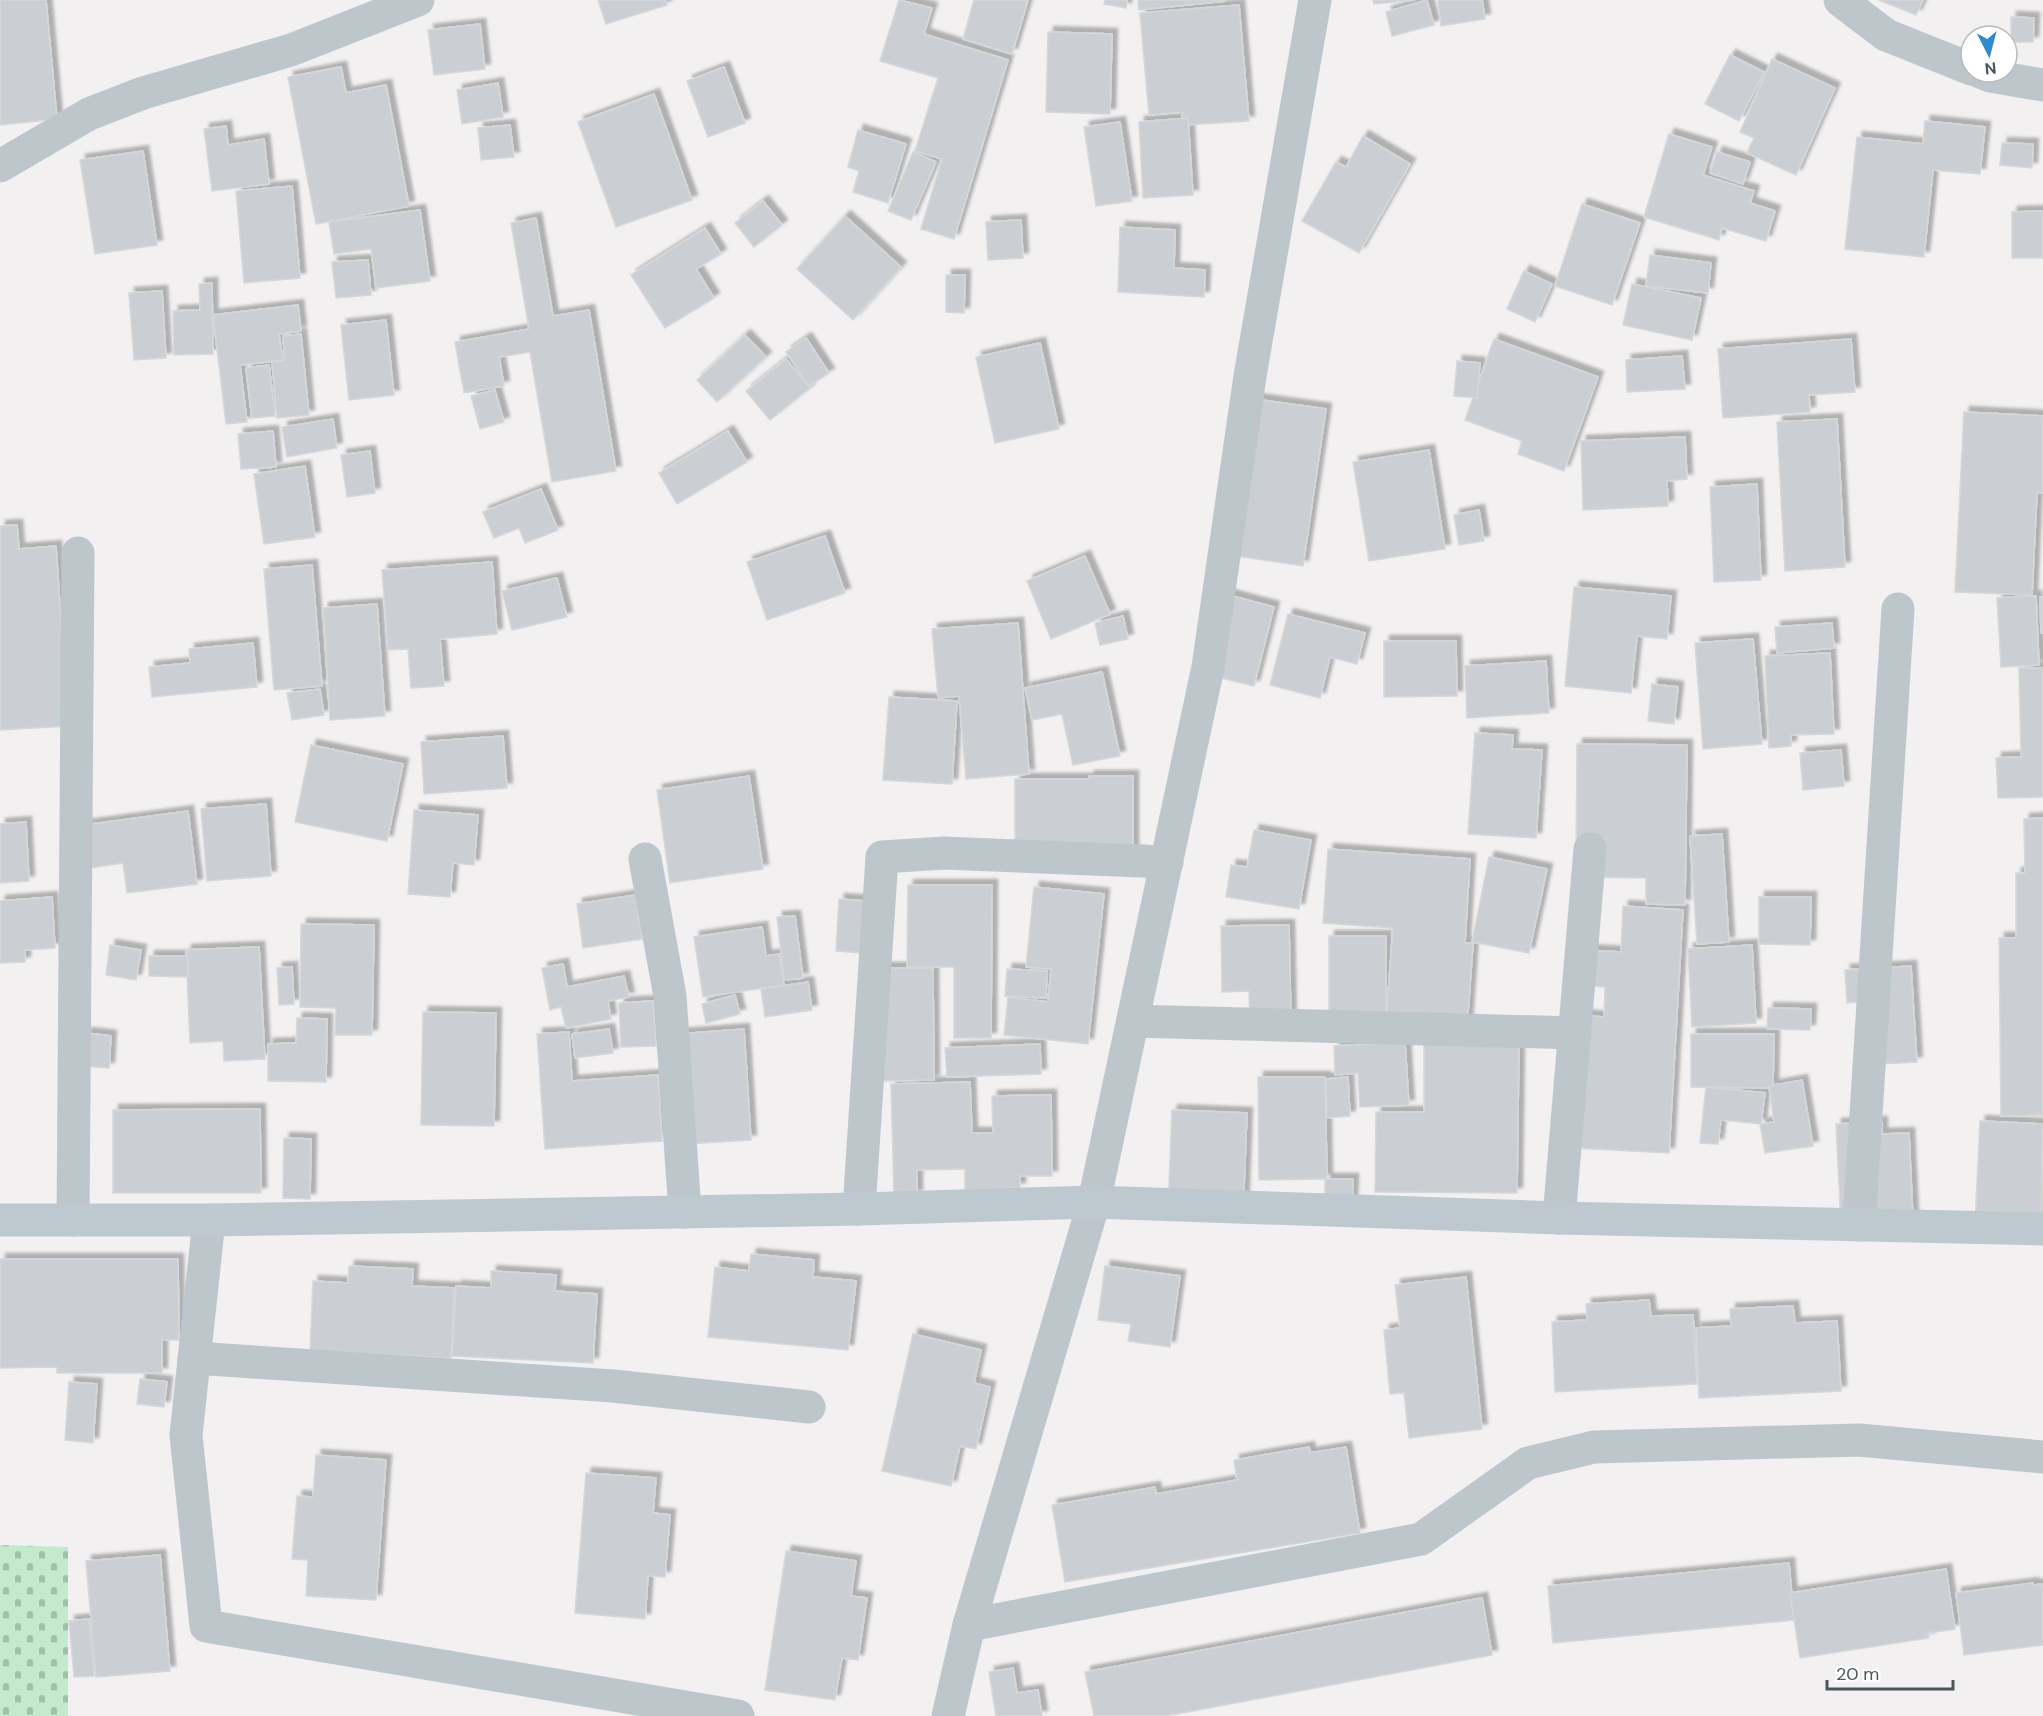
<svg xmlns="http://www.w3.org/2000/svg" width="2043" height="1716" font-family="'DM Sans',sans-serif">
<defs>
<pattern id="cemetery-stones" width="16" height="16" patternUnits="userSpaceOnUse" patternTransform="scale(1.5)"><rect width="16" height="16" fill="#c4eacd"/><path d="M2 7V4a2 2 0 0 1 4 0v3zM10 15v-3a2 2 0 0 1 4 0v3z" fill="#a1c0a9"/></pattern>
<filter id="shadow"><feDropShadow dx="5.5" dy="-5.5" stdDeviation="1.5" flood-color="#0004"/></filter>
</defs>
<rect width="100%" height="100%" fill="#f2f0f0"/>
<!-- cemetery -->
<polygon fill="url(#cemetery-stones)" points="0,1545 68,1547 68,1716 0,1716"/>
<!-- building -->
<g fill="#cbced2" stroke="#d5d7db" stroke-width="1.5" filter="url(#shadow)">
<polygon points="0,0 46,0 57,119 0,125"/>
<polygon points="598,0 665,0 667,5 606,24"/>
<polygon points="899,0 932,8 924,34 1008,60 954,239 921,229 942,159 915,151 938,78 880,61"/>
<polygon points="974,0 1028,0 1012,54 963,39"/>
<polygon points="1105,0 1127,0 1126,8 1104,4"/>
<polygon points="1138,0 1225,0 1225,1 1139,10"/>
<polygon points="1373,0 1415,0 1374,4"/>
<polygon points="1427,0 1434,25 1392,36 1386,12"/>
<polygon points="1438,0 1482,0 1485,19 1441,26"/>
<polygon points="1879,0 1923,0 1916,15"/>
<polygon points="1239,5 1249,121 1183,125 1182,112 1149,115 1140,13"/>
<polygon points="2011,17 2034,18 2033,42 2011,42"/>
<polygon points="480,24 485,69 434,75 428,30"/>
<polygon points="1048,32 1112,34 1110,114 1046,112"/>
<polygon points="1730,55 1764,72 1739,121 1705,104"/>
<polygon points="1772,59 1835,88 1796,175 1747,153 1754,138 1740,132"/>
<polygon points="341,67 346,93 386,85 409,206 316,224 288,77"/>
<polygon points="724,67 745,123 708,137 687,81"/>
<polygon points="498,83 503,117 462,124 457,90"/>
<polygon points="654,94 692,200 616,227 578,122"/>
<polygon points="1188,118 1193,195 1143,198 1139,122"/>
<polygon points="1925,121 1985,127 1980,174 1933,170 1924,257 1845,249 1857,137 1923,144"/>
<polygon points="1120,122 1132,201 1096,206 1084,127"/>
<polygon points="510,125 514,157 481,160 478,128"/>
<polygon points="226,126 228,145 264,139 269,184 212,191 204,129"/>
<polygon points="858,130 906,144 888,203 853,192 859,171 848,167"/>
<polygon points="1669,134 1712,147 1703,175 1754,191 1750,203 1775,211 1766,241 1722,228 1719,240 1644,217"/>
<polygon points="1363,136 1410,164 1359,253 1302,221 1336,162 1346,167"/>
<polygon points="2002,143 2033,144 2032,168 2000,165"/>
<polygon points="143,151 157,245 95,254 80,160"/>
<polygon points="913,152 936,162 911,220 888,211"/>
<polygon points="1717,152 1750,162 1743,184 1710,173"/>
<polygon points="292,186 300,278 244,283 236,191"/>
<polygon points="763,201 782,225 754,247 735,223"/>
<polygon points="1582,204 1640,223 1612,305 1555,286"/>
<polygon points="420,210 430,281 376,288 371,249 334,254 329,222"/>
<polygon points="2043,211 2043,258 2012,258 2012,212"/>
<polygon points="845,216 901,267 853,320 797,269"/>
<polygon points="536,218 553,316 589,310 616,471 552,482 530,352 499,357 504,386 464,393 455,342 529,329 511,223"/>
<polygon points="1021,220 1023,258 988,260 986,222"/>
<polygon points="1120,227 1175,230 1174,268 1205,270 1204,297 1118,292"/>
<polygon points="705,228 721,254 696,269 714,298 665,328 631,275"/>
<polygon points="1650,255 1711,263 1708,293 1646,286"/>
<polygon points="368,260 371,295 336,298 332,262"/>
<polygon points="1524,271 1552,284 1535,322 1507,309"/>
<polygon points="946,275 965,275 964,313 946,312"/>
<polygon points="212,283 213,354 174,355 173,311 200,310 199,284"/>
<polygon points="1632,284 1701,298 1692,340 1623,325"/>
<polygon points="162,291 166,358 134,360 129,293"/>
<polygon points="298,305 301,331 279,334 283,360 240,365 247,422 226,424 213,315"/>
<polygon points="386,320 394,395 349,400 341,325"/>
<polygon points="301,334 309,415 277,418 272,362 285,360 283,336"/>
<polygon points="745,335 766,357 717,402 697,380"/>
<polygon points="806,338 829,373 809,386 786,352"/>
<polygon points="1494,339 1598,377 1564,471 1518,454 1522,441 1465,420"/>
<polygon points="1851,339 1855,392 1809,395 1810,412 1723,418 1718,349"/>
<polygon points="1040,343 1059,429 995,443 976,357"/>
<polygon points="1682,356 1685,389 1627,392 1626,360"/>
<polygon points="786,359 810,388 770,420 746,391"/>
<polygon points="1457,361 1480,363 1477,398 1454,396"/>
<polygon points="269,365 275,416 252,418 246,368"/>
<polygon points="495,390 504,422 480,429 471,396"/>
<polygon points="1248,398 1326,409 1303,566 1224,554"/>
<polygon points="1964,412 2043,416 2043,493 2037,493 2032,595 1955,592"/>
<polygon points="333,419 337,448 287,457 282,427"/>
<polygon points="1837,419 1845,567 1785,571 1777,422"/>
<polygon points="273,431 276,467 241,469 238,434"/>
<polygon points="728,431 747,462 677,504 659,473"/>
<polygon points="1685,437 1687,479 1667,481 1668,506 1583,510 1581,441"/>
<polygon points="1429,450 1445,549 1369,561 1353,462"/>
<polygon points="370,451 375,493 347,497 341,455"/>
<polygon points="305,466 315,537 264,544 254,474"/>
<polygon points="1757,484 1761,580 1714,582 1710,487"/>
<polygon points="541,489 558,530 525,543 519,528 494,538 483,512"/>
<polygon points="1479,510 1484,541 1459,545 1454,515"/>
<polygon points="17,525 19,549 56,546 68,726 0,730 0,526"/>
<polygon points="825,536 845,593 767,620 747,562"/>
<polygon points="1085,556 1110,614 1051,639 1027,581"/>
<polygon points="492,562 497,634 440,639 444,686 411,688 408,649 388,650 382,570"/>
<polygon points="312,565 322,686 274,690 264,569"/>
<polygon points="557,578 567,617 512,630 502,591"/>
<polygon points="1574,587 1671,596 1667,639 1637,636 1631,693 1565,686"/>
<polygon points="1221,593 1274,607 1254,686 1201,673"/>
<polygon points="2036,596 2039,665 2001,667 1997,598"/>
<polygon points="2040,597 2043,597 2043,633 2041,633"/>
<polygon points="377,604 385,716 330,720 323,608"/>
<polygon points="1288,614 1365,633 1357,664 1330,657 1320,698 1270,685"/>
<polygon points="1123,616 1128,639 1100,645 1095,623"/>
<polygon points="1018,623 1029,774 966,779 959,696 938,698 932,629"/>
<polygon points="1832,623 1834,648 1777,653 1775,627"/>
<polygon points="1753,639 1762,744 1703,749 1695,643"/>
<polygon points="1384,641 1456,641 1457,696 1384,697"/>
<polygon points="253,643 257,687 152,697 149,667 190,663 189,649"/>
<polygon points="1830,653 1834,734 1791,735 1791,746 1769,748 1765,656"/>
<polygon points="1546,661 1549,713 1467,718 1465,666"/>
<polygon points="2019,668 2043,668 2043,797 1998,798 1996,758 2021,757"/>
<polygon points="1102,672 1120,756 1073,765 1062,714 1032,720 1025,688"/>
<polygon points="1652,684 1678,687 1674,724 1648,721"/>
<polygon points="320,689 324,715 292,720 287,693"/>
<polygon points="889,697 957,701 952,784 883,780"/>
<polygon points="1475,733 1513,735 1512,749 1542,750 1536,838 1468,834"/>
<polygon points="503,736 507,788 424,794 421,742"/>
<polygon points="1577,744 1687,745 1685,905 1646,904 1646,878 1576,877"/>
<polygon points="311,745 403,764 387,841 295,822"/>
<polygon points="1841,750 1844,786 1803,790 1800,753"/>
<polygon points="749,776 763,869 670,883 657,790"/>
<polygon points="1089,776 1133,776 1133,856 1015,857 1015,779 1089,779"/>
<polygon points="266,804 271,876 207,881 201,809"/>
<polygon points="414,810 478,815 474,865 453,863 450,897 408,894"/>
<polygon points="188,811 197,884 127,893 123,863 91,868 85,825"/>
<polygon points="2043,818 2043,1115 2001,1116 1999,938 2016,938 2016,873 2025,873 2024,819"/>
<polygon points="26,822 29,881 0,883 0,824"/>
<polygon points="1254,830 1311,840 1299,909 1226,897 1231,865 1247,867"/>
<polygon points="1722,834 1729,942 1697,944 1690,836"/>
<polygon points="1328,849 1470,859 1465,943 1473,944 1467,1027 1386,1022 1393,928 1323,923"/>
<polygon points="1489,857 1547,869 1529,953 1472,942"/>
<polygon points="908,885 992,885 991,1038 954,1038 954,967 907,967"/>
<polygon points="1034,887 1104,894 1088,1044 1004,1035 1008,997 1048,1002 1051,969 1026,967"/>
<polygon points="635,895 642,939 583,948 577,904"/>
<polygon points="52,897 55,948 25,950 25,962 0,963 0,901"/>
<polygon points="1759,897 1811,897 1810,945 1759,944"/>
<polygon points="839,899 865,901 862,953 836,951"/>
<polygon points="1623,906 1683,910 1669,1153 1556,1147 1563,1014 1604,1017 1605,987 1580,985 1582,950 1621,952"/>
<polygon points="795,916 803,978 784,980 777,917"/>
<polygon points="301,924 374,925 372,1035 335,1035 336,1008 300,1007"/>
<polygon points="1289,925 1291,1026 1250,1027 1249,991 1222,992 1221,926"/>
<polygon points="762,927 766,956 779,954 784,985 703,997 694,937"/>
<polygon points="1329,936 1386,936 1386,1014 1329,1013"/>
<polygon points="110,945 141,950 136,980 106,975"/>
<polygon points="1752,945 1756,1023 1692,1027 1688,949"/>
<polygon points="259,947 265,1059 224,1061 223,1041 190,1043 186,950"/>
<polygon points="149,956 188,956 188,977 149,976"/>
<polygon points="563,964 567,987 624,976 629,997 608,1001 611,1019 566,1028 561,1007 550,1010 542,968"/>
<polygon points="1911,966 1917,1062 1861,1065 1858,1002 1847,1003 1845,970"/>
<polygon points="292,967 294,1004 279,1005 277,968"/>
<polygon points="877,968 933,968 934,1080 879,1081"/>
<polygon points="1007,969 1047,971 1046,998 1005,996"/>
<polygon points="808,982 812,1010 765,1017 761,989"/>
<polygon points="735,995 740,1014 706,1023 702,1004"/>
<polygon points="653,1001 656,1046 621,1047 619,1003"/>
<polygon points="1768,1008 1811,1009 1810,1030 1767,1029"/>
<polygon points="423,1012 496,1013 494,1126 421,1125"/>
<polygon points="297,1018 327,1019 326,1082 268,1081 268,1044 296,1043"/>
<polygon points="609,1029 613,1053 575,1058 572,1034"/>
<polygon points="744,1029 751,1140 687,1144 679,1034"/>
<polygon points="569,1032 572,1081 658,1075 662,1141 545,1149 537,1034"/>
<polygon points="86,1033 111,1036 109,1068 84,1066"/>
<polygon points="1691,1034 1774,1034 1773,1088 1691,1087"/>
<polygon points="1424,1041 1519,1042 1517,1193 1375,1192 1376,1112 1424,1112"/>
<polygon points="1405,1042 1409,1105 1360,1107 1358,1073 1335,1075 1334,1046"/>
<polygon points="1040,1044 1041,1074 947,1077 945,1048"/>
<polygon points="1258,1077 1325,1077 1327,1179 1259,1180"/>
<polygon points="1348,1077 1350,1116 1327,1118 1326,1079"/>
<polygon points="1802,1080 1813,1146 1765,1153 1760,1124 1774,1122 1769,1086"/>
<polygon points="970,1082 972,1133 993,1133 992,1096 1051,1095 1052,1176 1020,1176 1020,1188 965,1190 965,1169 917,1170 917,1195 894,1196 891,1084"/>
<polygon points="1706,1087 1765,1093 1761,1124 1721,1120 1718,1144 1700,1143"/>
<polygon points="260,1109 261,1193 113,1193 113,1110"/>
<polygon points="1172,1110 1247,1113 1243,1213 1168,1211"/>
<polygon points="1980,1121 2043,1124 2041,1229 1975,1225"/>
<polygon points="1882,1122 1882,1134 1909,1133 1913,1220 1841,1224 1836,1124"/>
<polygon points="284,1138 311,1139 310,1199 283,1198"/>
<polygon points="1325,1179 1353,1179 1352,1204 1325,1205"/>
<polygon points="751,1254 814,1260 813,1277 856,1281 848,1350 708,1337 715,1267 749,1271"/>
<polygon points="0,1259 178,1259 179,1340 162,1340 162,1373 57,1373 57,1367 0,1368"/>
<polygon points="349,1266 413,1269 412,1286 454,1288 451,1358 310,1351 313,1281 348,1283"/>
<polygon points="1105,1266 1180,1276 1170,1347 1128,1341 1131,1324 1098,1320"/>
<polygon points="491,1271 556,1275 555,1291 597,1294 593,1363 452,1356 456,1286 491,1288"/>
<polygon points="1466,1277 1482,1429 1409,1438 1404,1393 1390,1394 1384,1330 1400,1328 1395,1285"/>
<polygon points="1649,1300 1651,1316 1693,1315 1697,1384 1555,1392 1552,1322 1587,1320 1586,1304"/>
<polygon points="1793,1306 1795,1323 1837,1321 1841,1391 1699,1398 1696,1328 1731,1326 1730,1309"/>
<polygon points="913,1334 981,1350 974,1383 990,1387 976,1449 960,1446 951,1486 882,1471"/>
<polygon points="140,1379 167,1382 164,1407 137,1404"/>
<polygon points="69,1382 97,1384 93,1443 65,1440"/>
<polygon points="1309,1447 1310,1453 1346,1447 1360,1533 1065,1582 1052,1505 1155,1487 1156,1494 1237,1480 1234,1460"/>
<polygon points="316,1455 386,1460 376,1600 306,1596 308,1560 292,1559 297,1496 313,1497"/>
<polygon points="586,1473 656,1478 653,1513 670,1515 665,1577 648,1576 645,1619 575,1613"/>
<polygon points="786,1551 856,1561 851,1596 867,1598 858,1660 842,1658 835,1700 765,1690"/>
<polygon points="160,1555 170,1671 96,1677 86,1561"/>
<polygon points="1789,1563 1794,1620 1553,1643 1548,1586"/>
<polygon points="1946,1569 1955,1629 1928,1633 1929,1638 1800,1658 1790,1593"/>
<polygon points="2033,1583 2033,1585 2043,1584 2043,1645 1964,1655 1956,1593"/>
<polygon points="1482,1598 1492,1655 1166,1716 1094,1716 1085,1672"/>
<polygon points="89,1619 94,1676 74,1677 69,1621"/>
<polygon points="1013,1668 1017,1693 1038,1690 1042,1716 996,1716 989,1672"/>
</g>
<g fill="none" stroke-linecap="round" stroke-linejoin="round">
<!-- street -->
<g stroke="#bdc6cb" stroke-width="33">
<polyline points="1840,0 1886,35 1971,69"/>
<polyline points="1980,72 1990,76 2043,85"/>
<polyline points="0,166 89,114 143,93 291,50 418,0"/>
<polyline points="645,859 670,996 685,1212"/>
<polyline points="1133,1021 1575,1033"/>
<polyline points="859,1209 882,857 944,853 1167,862"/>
<polyline points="1559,1218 1590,849"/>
<polyline points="73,1220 78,553"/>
<polyline points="209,1220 186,1435 206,1626 738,1716"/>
<polyline points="1859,1225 1898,609"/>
<polyline points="194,1358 613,1386 809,1407"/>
<polyline points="969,1625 1421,1539 1528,1463 1594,1447 1859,1440 2043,1457"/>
<polyline points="948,1716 969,1625 1094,1202 1208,667 1250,376 1315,0"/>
</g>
<!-- secondary -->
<polyline stroke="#bec9cf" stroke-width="33" points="0,1220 209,1220 859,1209 1094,1202 1559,1218 2043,1229"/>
</g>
<!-- north arrow -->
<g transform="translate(1989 54) rotate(174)"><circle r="28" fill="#ffffff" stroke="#b7bbbd" stroke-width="1.5"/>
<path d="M0-4.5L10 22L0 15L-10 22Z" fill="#2f8bcd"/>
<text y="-9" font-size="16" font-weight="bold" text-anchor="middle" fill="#4a565b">N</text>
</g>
<!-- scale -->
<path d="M1827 1680v9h126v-9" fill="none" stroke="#4a565b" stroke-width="3"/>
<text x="1836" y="1680" font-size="18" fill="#4a565b" stroke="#ffffff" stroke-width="4.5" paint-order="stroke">20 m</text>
</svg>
